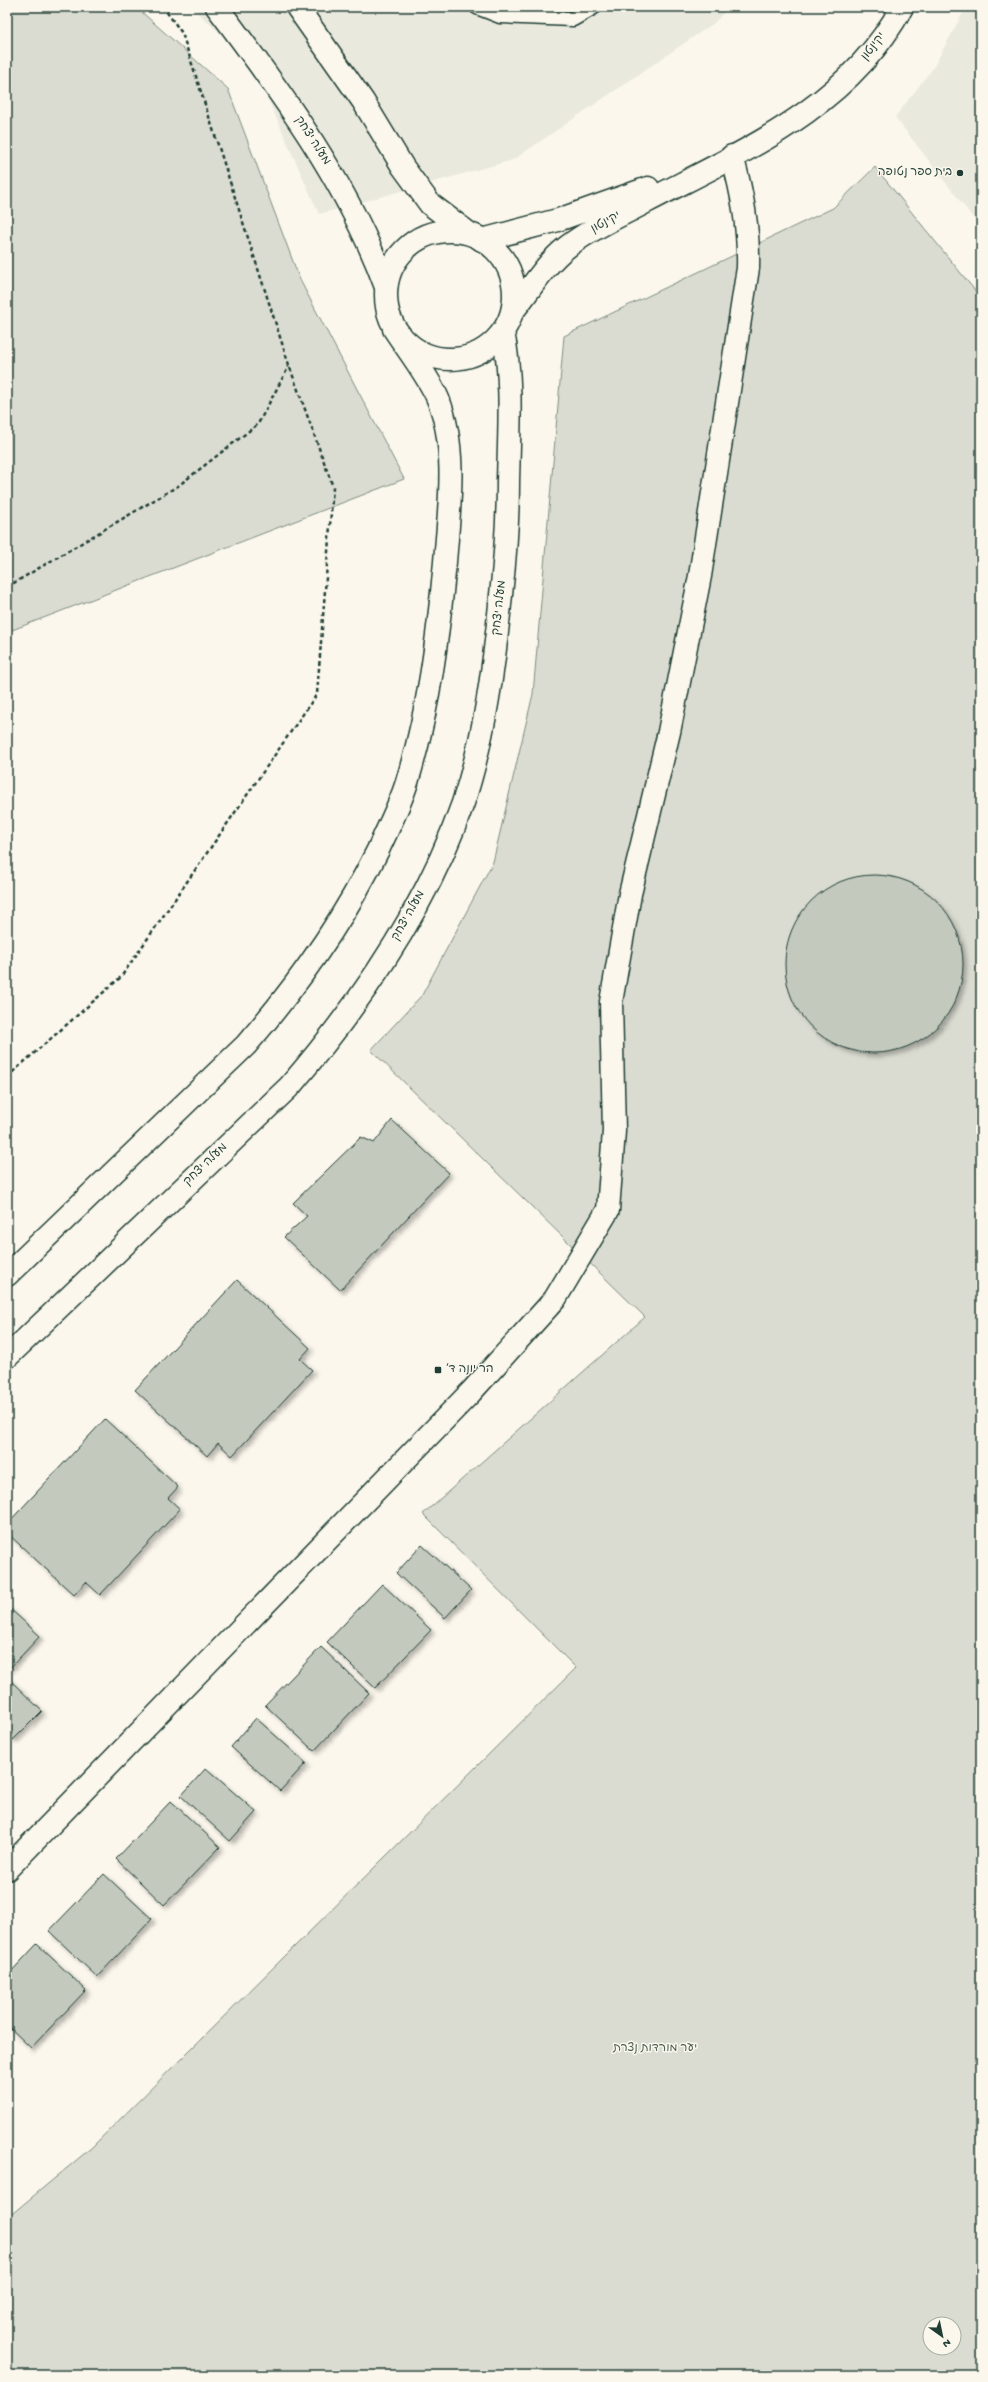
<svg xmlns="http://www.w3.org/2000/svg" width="988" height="2382" font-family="'Gochi Hand','Playpen Sans Hebrew',sans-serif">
<defs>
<filter id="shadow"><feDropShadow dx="3.5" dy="3.5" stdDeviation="2" flood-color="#0004"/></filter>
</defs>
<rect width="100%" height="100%" fill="#fbf7ec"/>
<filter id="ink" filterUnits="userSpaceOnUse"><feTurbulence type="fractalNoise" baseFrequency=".025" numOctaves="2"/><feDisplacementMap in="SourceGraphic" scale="8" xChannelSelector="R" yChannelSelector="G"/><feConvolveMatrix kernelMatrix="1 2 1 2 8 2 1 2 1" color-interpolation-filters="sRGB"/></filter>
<g filter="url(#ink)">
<!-- built -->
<g fill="#eae9de">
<polygon points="191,7 729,7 714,23 513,160 319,214 251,61"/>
<polygon points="966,7 981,7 981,228 895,117 933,68"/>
</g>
<!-- green -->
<g fill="#dbdcd1" stroke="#7d8c82" fill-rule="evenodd">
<polygon points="7,7 136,7 228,89 300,280 404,479 7,632"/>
<path d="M875,167L981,298V2375H7V2218L91,2148L576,1668L423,1514L645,1317L371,1050L422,995L493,862L533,694L564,336L833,208ZM930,2324H954V2348H930Z"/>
</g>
<!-- building -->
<g fill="#c4c9be" stroke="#1f3d34" filter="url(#shadow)">
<circle cx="874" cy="964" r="89"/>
<polygon points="392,1120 449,1173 340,1290 284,1237 307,1216 293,1203 361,1137 374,1143"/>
<polygon points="237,1280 310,1348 300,1359 312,1370 232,1456 218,1443 207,1456 135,1390"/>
<polygon points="105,1419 178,1487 168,1498 180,1509 100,1595 86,1582 74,1595 7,1533 7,1524"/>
<polygon points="422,1545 471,1590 445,1618 396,1573"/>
<polygon points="382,1584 431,1630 375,1688 327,1642"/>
<polygon points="7,1606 40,1636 7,1671"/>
<polygon points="321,1647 369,1693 314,1751 265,1705"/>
<polygon points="7,1677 42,1711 13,1740 7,1734"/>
<polygon points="256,1718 306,1763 280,1791 231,1747"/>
<polygon points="206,1768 256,1812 230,1841 181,1796"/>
<polygon points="171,1801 220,1847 164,1905 116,1859"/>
<polygon points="104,1874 152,1919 97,1977 49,1931"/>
<polygon points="37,1944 86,1990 31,2048 7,2025 7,1976"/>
</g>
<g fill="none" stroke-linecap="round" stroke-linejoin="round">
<defs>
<polyline id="service" points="477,7 500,16 573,19 594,7"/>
<path id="minor" d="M7,1869L471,1392L555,1299L608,1210L614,1131L611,1002L630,894L669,732L700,576L748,268C749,229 743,194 732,156"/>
<g id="tertiary">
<path d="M217,7C283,95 348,183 386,287"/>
<polyline points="297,7 363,101 403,167 430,204 467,232"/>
<circle cx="450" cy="295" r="64"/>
<polyline points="482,240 558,220 648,188"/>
<path d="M513,311C530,290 545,264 567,247C590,229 618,217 644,203C741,152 847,109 902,7"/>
<path d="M7,1275L246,1045C298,985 343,921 378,850C388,828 400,805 407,782C429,710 438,636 445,562C449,510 458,448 438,399C429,377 407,349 394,329"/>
<path d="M7,1357L290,1086C361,1003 427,907 463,803C485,737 494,665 501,595C505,558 508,520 508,482C509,432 513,381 503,332"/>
</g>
</defs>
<!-- service casing -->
<use href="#service" stroke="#1f3d34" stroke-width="17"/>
<!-- minor casing -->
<use href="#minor" stroke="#1f3d34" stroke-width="25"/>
<!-- tertiary casing -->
<use href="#tertiary" stroke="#1f3d34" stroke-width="25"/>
<!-- path -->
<g stroke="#1f3d34" stroke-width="2.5" stroke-dasharray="4 3" stroke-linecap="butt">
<polyline points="7,587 178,486 258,424 289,366"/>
<polyline points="7,1077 121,977 317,694 333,487 289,365 182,33 163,7"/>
</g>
<!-- service -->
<use href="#service" stroke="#fbf7ec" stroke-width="14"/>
<!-- minor -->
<use href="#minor" stroke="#fbf7ec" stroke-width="22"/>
<!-- tertiary -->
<use href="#tertiary" stroke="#fbf7ec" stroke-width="22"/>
</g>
</g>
<!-- markers -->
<g fill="#1f3d34" stroke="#fbf7ec" stroke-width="1.5">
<circle cx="960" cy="173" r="4"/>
<rect x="434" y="1366" width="8" height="8" rx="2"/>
</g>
<g text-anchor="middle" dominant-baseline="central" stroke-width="3" stroke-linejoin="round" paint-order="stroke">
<!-- street labels -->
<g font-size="12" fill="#1f3d34" stroke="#fbf7ec">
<text transform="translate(874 47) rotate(-52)">יקינטון</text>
<text transform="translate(312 141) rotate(57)">מעלה יצחק</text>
<text transform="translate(606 223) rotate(-29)">יקינטון</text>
<text transform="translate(500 608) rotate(-84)">מעלה יצחק</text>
<text transform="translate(409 916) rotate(-61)">מעלה יצחק</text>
<text transform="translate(206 1165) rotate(-44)">מעלה יצחק</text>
</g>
<!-- poi labels -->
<g font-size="12" fill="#1f3d34" stroke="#fbf7ec" text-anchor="end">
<text x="952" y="173">בית ספר נטופה</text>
<text x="446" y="1370" text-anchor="start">הר יונה ד׳</text>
</g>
<!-- park labels -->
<g font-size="12" fill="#455d53" stroke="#fbf7ec">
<text x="655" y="2049">יער מורדות נצרת</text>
</g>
</g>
<!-- margin -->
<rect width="988" height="2382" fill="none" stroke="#fbf7ec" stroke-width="24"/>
<rect x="12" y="12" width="964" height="2358" fill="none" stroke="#1f3d34" stroke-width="1.5" filter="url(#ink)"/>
<!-- north arrow -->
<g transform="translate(942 2336) rotate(147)"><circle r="19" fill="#fbf7ec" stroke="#a3ada2"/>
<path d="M0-3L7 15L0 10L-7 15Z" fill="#1f3d34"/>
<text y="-6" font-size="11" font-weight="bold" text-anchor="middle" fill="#1f3d34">N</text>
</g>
</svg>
